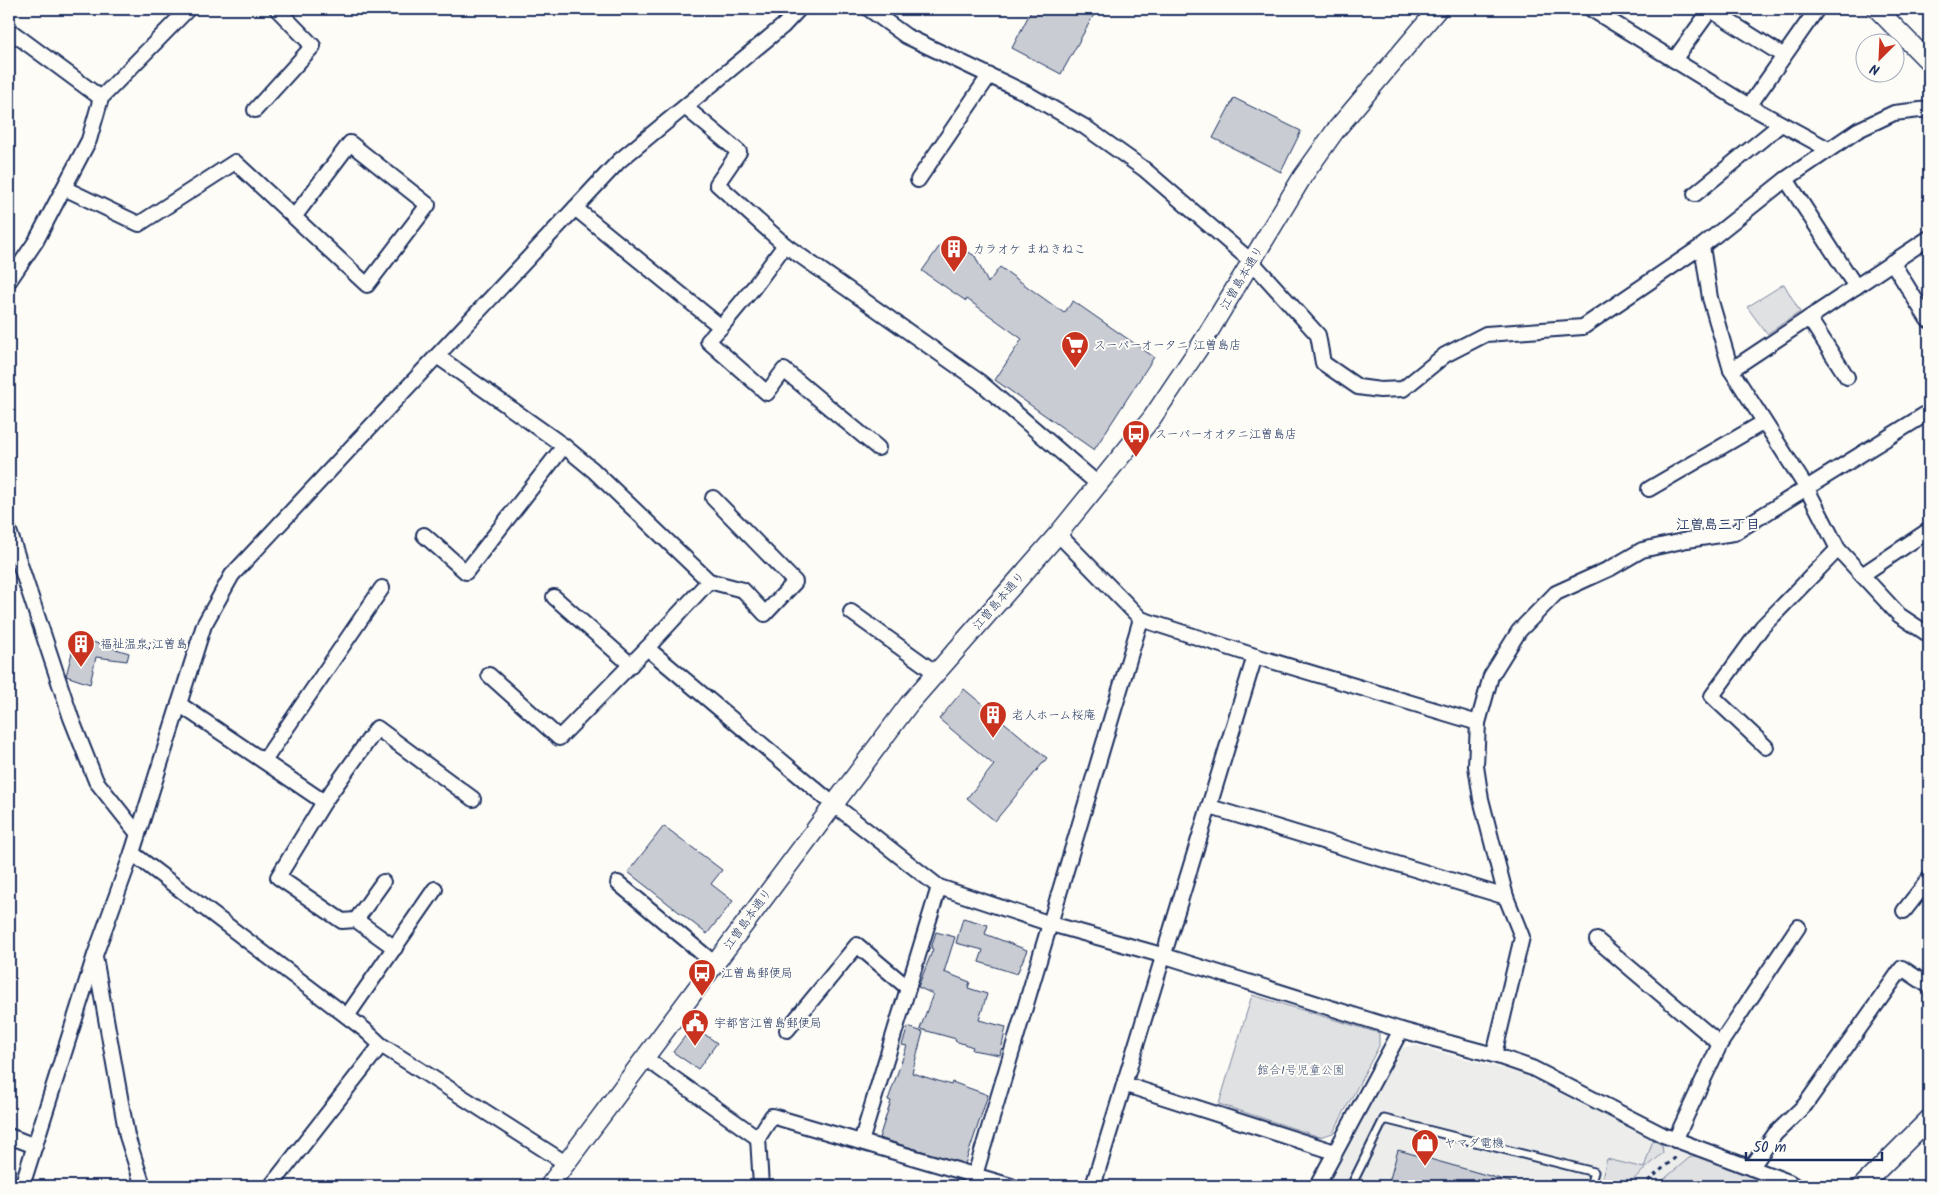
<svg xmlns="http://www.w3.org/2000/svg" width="1938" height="1195" font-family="Kalam,'Klee One',sans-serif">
<rect width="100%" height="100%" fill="#fdfcf7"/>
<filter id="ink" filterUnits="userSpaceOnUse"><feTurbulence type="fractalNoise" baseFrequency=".02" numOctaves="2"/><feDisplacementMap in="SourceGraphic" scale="10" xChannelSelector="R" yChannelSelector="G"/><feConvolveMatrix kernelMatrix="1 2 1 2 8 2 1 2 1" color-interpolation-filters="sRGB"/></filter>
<g filter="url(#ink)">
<!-- built -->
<polygon fill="#edeeec" points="1414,1045 1522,1074 1662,1145 1777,1183 1780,1186 1326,1186 1401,1048"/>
<!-- green -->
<g fill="#e0e1e3" stroke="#7e88a0">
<polygon points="1784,284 1800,312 1767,334 1747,307"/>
<polygon points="1252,995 1379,1033 1379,1046 1333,1133 1320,1137 1219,1104"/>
<polygon points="1653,1140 1662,1145 1663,1153 1626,1186 1600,1186 1607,1159 1644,1168"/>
<polygon points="1696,1156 1777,1183 1780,1186 1656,1186 1689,1158"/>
</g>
<!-- building -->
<g fill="#c9ccd3" stroke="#1b2f5e">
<polygon points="1032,9 1097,9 1061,74 1012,48"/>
<polygon points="1234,98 1301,131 1281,172 1213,138"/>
<polygon points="941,244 965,250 975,256 988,283 1000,267 1064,313 1073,301 1154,357 1094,450 995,380 1022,339 967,299 966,301 922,271"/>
<polygon points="76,637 129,653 127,661 96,657 90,684 66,676"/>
<polygon points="964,689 1047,758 995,821 967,798 994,765 939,719"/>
<polygon points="664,826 722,870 711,884 733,901 707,934 628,872"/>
<polygon points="963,918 988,925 985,934 1027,950 1017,974 979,962 983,950 956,943"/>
<polygon points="936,932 955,937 944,972 970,982 968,988 987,994 979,1020 1006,1027 1000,1055 972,1050 973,1047 955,1041 956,1039 920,1029 933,994 918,987 933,949 931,948"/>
<polygon points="693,1026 717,1043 698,1069 673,1052"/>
<polygon points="908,1027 923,1032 912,1073 951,1085 952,1082 988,1095 965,1164 879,1138 891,1101 888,1100 907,1046 902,1045"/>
<polygon points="1398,1150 1511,1182 1511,1186 1388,1186"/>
</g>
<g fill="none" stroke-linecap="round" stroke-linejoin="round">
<defs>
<polyline id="service" points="1353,1182 1384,1119 1594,1172 1590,1186"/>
<g id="minor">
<polyline points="869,9 906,36 1026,93 1085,127 1144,169 1252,262 1318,335 1323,363 1358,387 1380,390 1403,389 1445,355 1486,334 1583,327 1702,246 1786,179 1858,130 1894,113 1929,109"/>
<polyline points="1591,9 1749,106 1828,149"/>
<polyline points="1711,10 1784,56"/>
<polyline points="9,30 101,98"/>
<polyline points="1674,60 1711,9"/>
<polyline points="1749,106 1817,9"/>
<polyline points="685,107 739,152 717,184 785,245"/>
<polyline points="255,110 313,46 277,9"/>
<polyline points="1786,179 1856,287"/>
<polyline points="918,180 989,76"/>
<polyline points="64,188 139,224 235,162 367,285 428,205 350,143 294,217"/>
<polyline points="1695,194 1781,124"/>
<polyline points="575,208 721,327 754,287 785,245 980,382 1099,485"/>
<polyline points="1702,246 1710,298 1731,370 1806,487 1838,549 1899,615 1929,635"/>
<polyline points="1892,262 1928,320"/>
<polyline points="9,281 36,241 89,140 101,98 188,9"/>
<polyline points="1809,318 1847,377"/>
<polyline points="721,327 708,341 767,393 784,370 878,448"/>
<polyline points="437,356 564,446 593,470 709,581 647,648 833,804 939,887 1051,924 1165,956 1401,1030 1494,1055 1532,1068 1663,1135 1789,1182 1795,1186"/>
<polyline points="1731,370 1929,238"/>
<polyline points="1649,489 1764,422"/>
<polyline points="9,531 71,718 96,781 138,834"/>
<polyline points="1058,534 1141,619 1255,656 1478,723"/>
<polyline points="424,535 466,572 564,446"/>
<polyline points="1862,575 1929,530"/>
<polyline points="709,581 743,590 765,614 795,582 713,498"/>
<polyline points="554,597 631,665"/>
<polyline points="851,612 936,673"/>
<polyline points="489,675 559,738 647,648"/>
<polyline points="179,704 324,802"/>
<polyline points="1766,747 1712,696 1762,627 1838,549"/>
<polyline points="264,761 382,588"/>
<polyline points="1210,807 1506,897"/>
<polyline points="132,853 365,1030 381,1045 567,1164"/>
<polyline points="618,883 715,964"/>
<polyline points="1904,911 1929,879"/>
<polyline points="356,920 383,882"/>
<polyline points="1597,940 1720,1044"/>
<polyline points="395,948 356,920 342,921 278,877 324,802 377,728 473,799"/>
<polyline points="95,957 127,1136 143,1186"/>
<polyline points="347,1016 435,889"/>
<polyline points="787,1030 857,945 908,988"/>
<polyline points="1494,1055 1522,937 1506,897 1481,799 1476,766 1478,723 1491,676 1519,631 1556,593 1611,568 1642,550 1687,540 1734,533 1929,412"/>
<polyline points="645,1058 758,1138"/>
<polyline points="1126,1085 1335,1152"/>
<polyline points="9,1136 35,1146"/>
<polyline points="1675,1140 1720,1044 1798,927"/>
<polyline points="861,1142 939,887"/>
<polyline points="1751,1168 1775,1134 1805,1105 1902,968 1929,986"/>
<polyline points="22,1186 95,955 132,853 204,625 232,575 619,161 783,26 799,9"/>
<polyline points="271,1186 381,1045"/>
<polyline points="761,1186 758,1138 772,1116 1011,1186"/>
<polyline points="969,1186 975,1175 1141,619"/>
<polyline points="1093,1186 1255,656"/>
<polyline points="1317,1186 1401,1030"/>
</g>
<g id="tertiary">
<polyline points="1877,9 1929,62"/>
<polyline points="549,1186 909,704 1058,534 1152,418 1199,348 1303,176 1335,131 1438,9"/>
<polyline points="1862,1186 1929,1119"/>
</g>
</defs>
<!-- service casing -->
<use href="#service" stroke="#1b2f5e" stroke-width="11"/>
<!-- minor casing -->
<use href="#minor" stroke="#1b2f5e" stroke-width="18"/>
<!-- tertiary casing -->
<use href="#tertiary" stroke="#1b2f5e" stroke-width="21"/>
<!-- path -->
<polyline stroke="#1b2f5e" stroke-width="3" stroke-dasharray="4 4" stroke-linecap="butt" points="1642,1186 1676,1157"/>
<!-- service -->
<use href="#service" stroke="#fdfcf7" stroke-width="7"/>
<!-- minor -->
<use href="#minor" stroke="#fdfcf7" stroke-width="14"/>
<!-- tertiary -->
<use href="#tertiary" stroke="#fdfcf7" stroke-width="18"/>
</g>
</g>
<!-- icons -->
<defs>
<symbol id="building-pin" viewBox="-11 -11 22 30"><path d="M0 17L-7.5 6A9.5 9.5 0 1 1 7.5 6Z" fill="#c8321e" stroke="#fdfcf7"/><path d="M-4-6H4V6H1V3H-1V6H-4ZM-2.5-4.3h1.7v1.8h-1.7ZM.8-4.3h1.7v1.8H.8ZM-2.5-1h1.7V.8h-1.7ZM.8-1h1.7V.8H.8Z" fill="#fff"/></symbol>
<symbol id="supermarket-pin" viewBox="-11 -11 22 30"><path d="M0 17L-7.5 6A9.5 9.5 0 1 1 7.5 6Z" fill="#c8321e" stroke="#fdfcf7"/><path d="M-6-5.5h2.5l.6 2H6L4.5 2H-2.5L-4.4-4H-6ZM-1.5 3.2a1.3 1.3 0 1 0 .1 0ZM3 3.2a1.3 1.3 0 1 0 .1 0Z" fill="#fff"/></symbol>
<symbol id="bus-pin" viewBox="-11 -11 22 30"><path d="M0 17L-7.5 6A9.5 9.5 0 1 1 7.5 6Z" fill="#c8321e" stroke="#fdfcf7"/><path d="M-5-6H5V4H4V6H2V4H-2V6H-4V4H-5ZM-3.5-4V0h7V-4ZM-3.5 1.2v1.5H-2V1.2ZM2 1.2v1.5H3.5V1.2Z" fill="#fff"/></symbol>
<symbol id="civic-pin" viewBox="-11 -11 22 30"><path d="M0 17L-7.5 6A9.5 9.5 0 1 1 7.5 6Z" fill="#c8321e" stroke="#fdfcf7"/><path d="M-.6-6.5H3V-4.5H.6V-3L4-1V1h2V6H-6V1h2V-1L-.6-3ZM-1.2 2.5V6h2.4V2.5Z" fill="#fff"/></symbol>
<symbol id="shop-pin" viewBox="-11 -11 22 30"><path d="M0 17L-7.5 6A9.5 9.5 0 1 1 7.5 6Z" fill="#c8321e" stroke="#fdfcf7"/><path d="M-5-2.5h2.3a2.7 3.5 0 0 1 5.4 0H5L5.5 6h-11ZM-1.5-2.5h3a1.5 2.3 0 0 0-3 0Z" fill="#fff"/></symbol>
</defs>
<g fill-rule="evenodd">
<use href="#building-pin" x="938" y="233" width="32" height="43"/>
<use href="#supermarket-pin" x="1059" y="329" width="32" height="43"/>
<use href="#bus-pin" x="1120" y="418" width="32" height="43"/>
<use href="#building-pin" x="65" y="628" width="32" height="43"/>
<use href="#building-pin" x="977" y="699" width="32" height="43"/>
<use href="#bus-pin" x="686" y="957" width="32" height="43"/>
<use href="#civic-pin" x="679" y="1007" width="32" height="43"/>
<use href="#shop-pin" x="1409" y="1127" width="32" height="43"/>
</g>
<g text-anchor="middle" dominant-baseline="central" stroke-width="4" stroke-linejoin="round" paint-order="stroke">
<!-- poi labels -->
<g font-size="12" fill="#1b2f5e" stroke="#fdfcf7" text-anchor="start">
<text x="973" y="249">カラオケ まねきねこ</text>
<text x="1094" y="345">スーパーオータニ 江曽島店</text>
<text x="1155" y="434">スーパーオオタニ江曽島店</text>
<text x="100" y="644">福祉温泉;江曽島</text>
<text x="1012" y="715">老人ホーム桜庵</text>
<text x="721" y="973">江曽島郵便局</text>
<text x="714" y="1023">宇都宮江曽島郵便局</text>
<text x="1444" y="1143">ヤマダ電機</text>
</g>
<!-- street labels -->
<g font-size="12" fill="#1b2f5e" stroke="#fdfcf7">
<text transform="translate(1242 278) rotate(-59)">江曽島本通り</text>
<text transform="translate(999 601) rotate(-49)">江曽島本通り</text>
<text transform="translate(748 919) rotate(-54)">江曽島本通り</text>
</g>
<!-- park labels -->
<g font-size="12" fill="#4c5c7f" stroke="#fdfcf7">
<text x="1301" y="1070">館合1号児童公園</text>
</g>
<!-- neighbourhood labels -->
<g font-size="14" font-weight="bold" fill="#1b2f5e" stroke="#fdfcf7">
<text x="1718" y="525">江曽島三丁目</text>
</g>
</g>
<!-- margin -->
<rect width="1938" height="1195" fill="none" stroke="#fdfcf7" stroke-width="30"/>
<rect x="15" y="15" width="1908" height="1165" fill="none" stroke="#1b2f5e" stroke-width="2" filter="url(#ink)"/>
<!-- north arrow -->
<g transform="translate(1880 58) rotate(204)"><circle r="24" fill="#fdfcf7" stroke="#a3aaba"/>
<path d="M0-4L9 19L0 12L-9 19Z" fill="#c8321e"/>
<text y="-8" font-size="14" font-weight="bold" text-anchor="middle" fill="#1b2f5e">N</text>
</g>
<!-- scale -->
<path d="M1746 1152v8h136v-8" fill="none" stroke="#1b2f5e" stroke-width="2.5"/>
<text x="1753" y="1152" font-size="15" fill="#1b2f5e" stroke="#fdfcf7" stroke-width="4" paint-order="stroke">50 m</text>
</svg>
